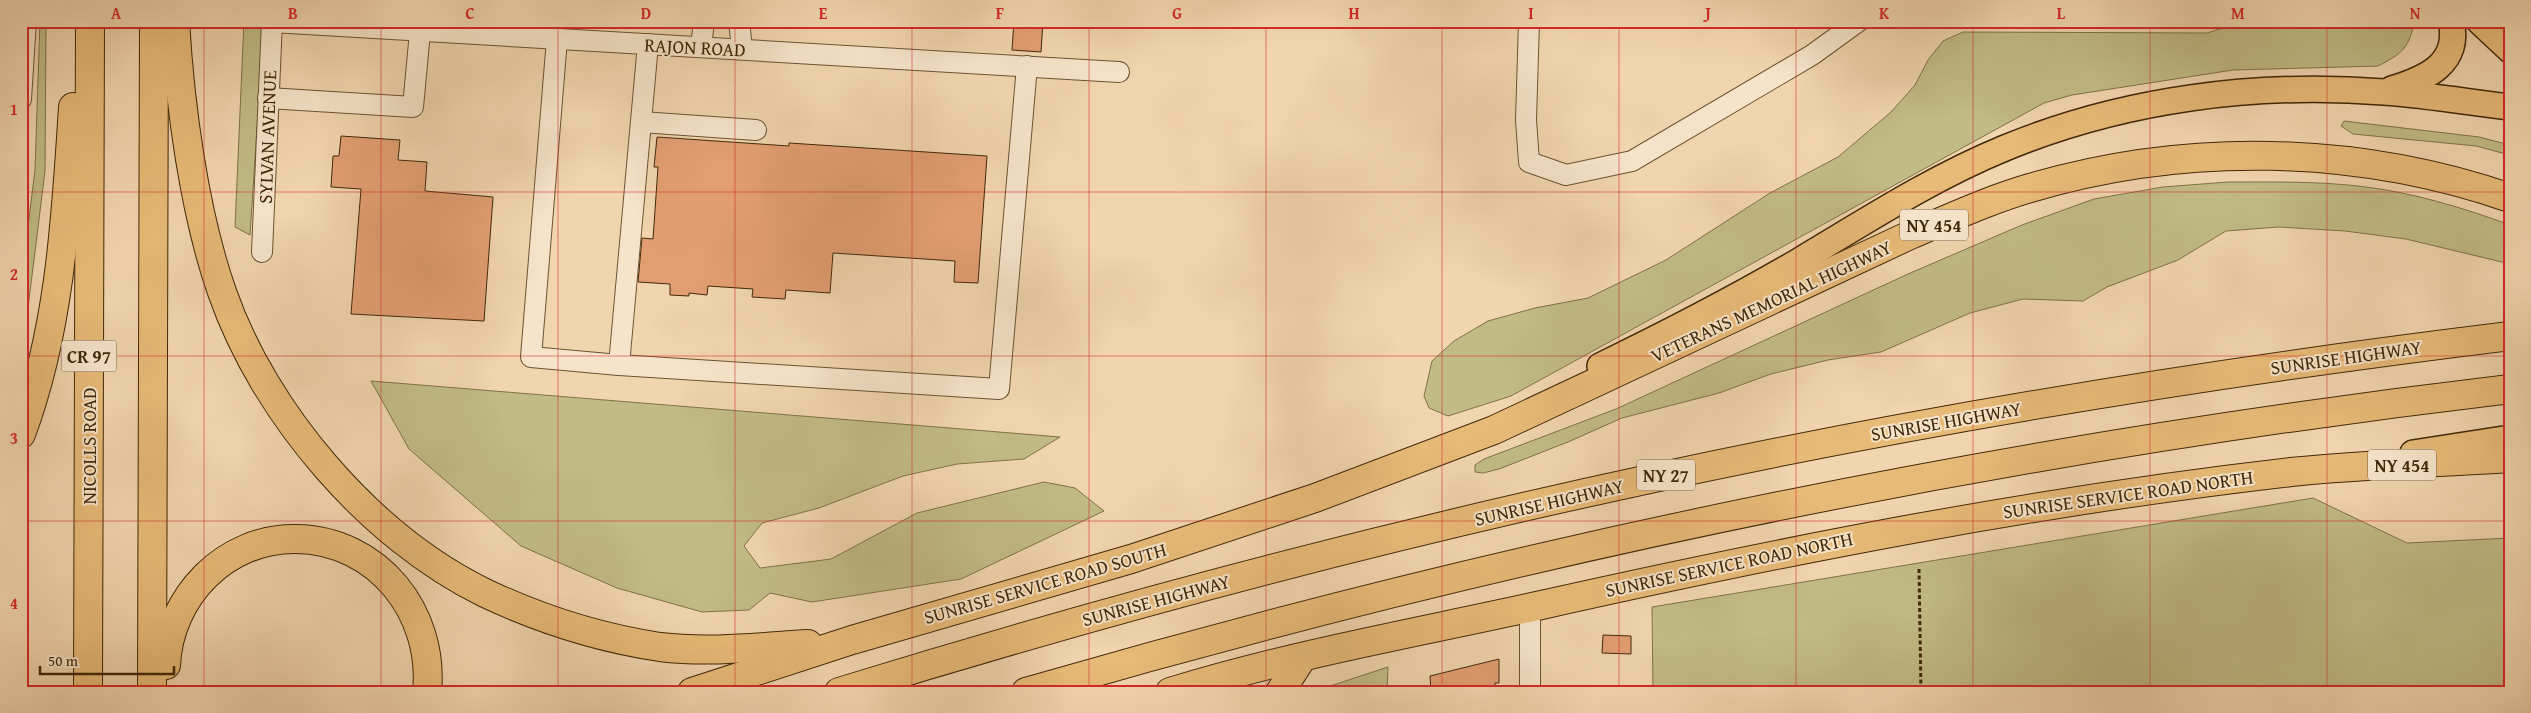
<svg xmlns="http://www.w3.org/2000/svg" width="2531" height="713" font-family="'Gentium Book Plus',serif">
<rect width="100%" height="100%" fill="#f1d5ae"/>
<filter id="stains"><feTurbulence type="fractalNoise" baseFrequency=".004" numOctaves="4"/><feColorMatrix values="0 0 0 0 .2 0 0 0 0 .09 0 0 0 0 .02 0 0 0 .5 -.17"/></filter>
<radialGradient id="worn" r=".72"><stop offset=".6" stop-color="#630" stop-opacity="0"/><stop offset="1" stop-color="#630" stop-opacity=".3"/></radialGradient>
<!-- green -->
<g fill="#c1bb85" stroke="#807247">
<polygon points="40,21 46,21 45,171 21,364 21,283 35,170"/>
<polygon points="244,21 264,21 250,235 235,227"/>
<path d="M2244,21H2414C2410,48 2401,54 2378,66L2233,70L2072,95L2044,103L1511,396L1448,416L1429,408L1424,396L1432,361L1454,341L1488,321L1535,308L1588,298L1666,260L1770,193L1838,157L1891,112L1915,85L1928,60L1943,41L1963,32L2207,33Z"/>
<polygon points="2344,121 2479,137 2510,145 2510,155 2476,146 2353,134 2341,126"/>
<path d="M2228,182C2274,182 2320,181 2366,187C2414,193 2464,208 2510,225V264L2406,239L2345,231L2279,227L2226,231L2178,260L2107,287L2083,301L2023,299L1970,313L1881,352L1828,360L1771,374L1719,393L1622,418L1568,442L1499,469L1483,473L1475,472V465L1484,459L1616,409L1908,274L2022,225L2094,199L2163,187Z"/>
<polygon points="371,381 1060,437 1024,459 957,464 903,476 819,508 762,523 744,546 760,568 831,559 917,513 1044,482 1075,488 1104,511 961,579 812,602 770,593 749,610 702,612 617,588 521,546 409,449"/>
<polygon points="2313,498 2407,543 2510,538 2510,692 1653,692 1652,607"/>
<polygon points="1388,667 1387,692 1312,692"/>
</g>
<!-- building -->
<g fill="#e29e71" stroke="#402809">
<polygon points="1014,21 1043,21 1041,52 1012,50"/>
<polygon points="341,136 400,140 398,160 427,162 425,191 493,197 484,321 351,314 361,189 331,187 333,156 339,156"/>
<polygon points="657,137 789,146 789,143 987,156 978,283 954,282 955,261 833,253 830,293 786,290 785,299 752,297 753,289 708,286 707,295 689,293 689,296 670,295 670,284 638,282 642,238 653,239 658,167 654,167"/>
<polygon points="1603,635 1631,636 1631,654 1602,653"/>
<polygon points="1499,659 1499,683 1495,683 1495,692 1431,692 1430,676"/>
</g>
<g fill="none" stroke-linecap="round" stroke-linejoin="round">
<defs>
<g id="minor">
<polyline points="739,21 742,49"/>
<polyline points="1529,21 1526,120 1529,162 1566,175 1632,161 1812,55 1859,21"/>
<polyline points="272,22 1119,72"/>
<polyline points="557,39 531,357 619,365 648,44"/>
<polyline points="701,47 704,21"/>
<polyline points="268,98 413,107 421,21"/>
<polyline points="21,99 26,21"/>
<polyline points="641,122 756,130"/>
<polyline points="262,252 272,21"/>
<polyline points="619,365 999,389 1027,66"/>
<polyline points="1530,607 1530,692"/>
</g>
<g id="major">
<polyline points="2479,21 2510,50"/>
<path d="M2392,89C2425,79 2461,64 2451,21"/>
<path d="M1600,366C1668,333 1734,299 1799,261C1866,221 1932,178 2005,148C2124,99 2256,82 2384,92C2426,95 2468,102 2510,107"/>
<polyline points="2413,453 2510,438"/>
</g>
<g id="highway">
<path d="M175,21C180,106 194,212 222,292C264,413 370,537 485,593C540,619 600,638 660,647C709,653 759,647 808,644"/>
<path d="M21,434C60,330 66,217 73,107"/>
<path d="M166,665C169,597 225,538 296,539C378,540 435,613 427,692"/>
<polyline points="88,692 90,21"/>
<polyline points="152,692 154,21"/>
<path d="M692,692L852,640L1131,559L1315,498L1494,430L1910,235C1950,218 1989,200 2030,188C2186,142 2356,145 2510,198"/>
<path d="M839,692C1108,609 1379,537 1654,478C1937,417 2222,371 2510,336"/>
<path d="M1026,692C1510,551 2008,448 2510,389"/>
<path d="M1170,692C1290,655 1415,633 1537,606C1787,550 2037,501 2291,472C2363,464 2437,463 2510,458"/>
<polyline points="1280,692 1302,658"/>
</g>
</defs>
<!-- minor casing -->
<use href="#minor" stroke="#6c5332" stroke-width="22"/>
<!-- major casing -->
<use href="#major" stroke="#402809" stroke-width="28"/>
<!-- highway casing -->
<use href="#highway" stroke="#402809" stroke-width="30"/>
<!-- path -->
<polyline stroke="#402809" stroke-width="3" stroke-dasharray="4 2.5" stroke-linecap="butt" points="1919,569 1921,692"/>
<!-- minor -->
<use href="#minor" stroke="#f6e4ca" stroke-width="20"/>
<!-- major -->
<use href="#major" stroke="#e8ba77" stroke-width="25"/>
<!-- highway -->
<use href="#highway" stroke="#e8ba77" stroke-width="28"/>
</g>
<!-- grid -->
<path fill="none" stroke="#d62828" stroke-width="1" stroke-opacity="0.55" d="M204,21V692M381,21V692M558,21V692M735,21V692M912,21V692M1089,21V692M1266,21V692M1442,21V692M1619,21V692M1796,21V692M1973,21V692M2150,21V692M2327,21V692M21,192H2510M21,356H2510M21,521H2510"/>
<g text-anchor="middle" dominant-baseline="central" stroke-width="4" stroke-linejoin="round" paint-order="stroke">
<!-- shield labels -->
<g fill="#f6e4ca" stroke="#776043" stroke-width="1">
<rect x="1900" y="209.5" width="68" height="31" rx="4"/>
<rect x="61.5" y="340.5" width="55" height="31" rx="4"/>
<rect x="2368" y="449.5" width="68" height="31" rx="4"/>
<rect x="1637" y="459.5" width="58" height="31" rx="4"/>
</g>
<g font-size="18" font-weight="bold" fill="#402809">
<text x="1934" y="225">NY 454</text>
<text x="89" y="356">CR 97</text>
<text x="2402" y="465">NY 454</text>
<text x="1666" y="475">NY 27</text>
</g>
<!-- street labels -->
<g font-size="19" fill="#402809" stroke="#f6e4ca">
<text transform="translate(695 47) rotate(3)">RAJON ROAD</text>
<text transform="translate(267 137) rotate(-88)">SYLVAN AVENUE</text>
<text transform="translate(1771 301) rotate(-25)">VETERANS MEMORIAL HIGHWAY</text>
<text transform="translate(2346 357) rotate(-8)">SUNRISE HIGHWAY</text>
<text transform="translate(1946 421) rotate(-10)">SUNRISE HIGHWAY</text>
<text transform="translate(89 446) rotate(-90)">NICOLLS ROAD</text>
<text transform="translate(2128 494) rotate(-8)">SUNRISE SERVICE ROAD NORTH</text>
<text transform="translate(1549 502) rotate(-13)">SUNRISE HIGHWAY</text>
<text transform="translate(1729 564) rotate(-12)">SUNRISE SERVICE ROAD NORTH</text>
<text transform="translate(1045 583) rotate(-16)">SUNRISE SERVICE ROAD SOUTH</text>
<text transform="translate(1156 600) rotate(-15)">SUNRISE HIGHWAY</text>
</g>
</g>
<!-- margin -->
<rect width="2531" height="713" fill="none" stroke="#f1d5ae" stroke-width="55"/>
<!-- scale -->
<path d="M40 666v8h134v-8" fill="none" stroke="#402809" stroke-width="2.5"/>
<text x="48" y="666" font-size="15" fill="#402809" stroke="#f6e4ca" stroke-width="4" paint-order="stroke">50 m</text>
<rect x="28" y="28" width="2476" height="658" fill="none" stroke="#d62828" stroke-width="2"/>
<g font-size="16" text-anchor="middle" font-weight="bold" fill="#d62828">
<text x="116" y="19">A</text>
<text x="293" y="19">B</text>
<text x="470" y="19">C</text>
<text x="646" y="19">D</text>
<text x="823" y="19">E</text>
<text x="1000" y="19">F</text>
<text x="1177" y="19">G</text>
<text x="1354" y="19">H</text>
<text x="1531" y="19">I</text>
<text x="1708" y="19">J</text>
<text x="1884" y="19">K</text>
<text x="2061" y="19">L</text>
<text x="2238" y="19">M</text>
<text x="2415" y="19">N</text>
<text x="14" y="115">1</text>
<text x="14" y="280">2</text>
<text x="14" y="444">3</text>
<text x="14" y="609">4</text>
</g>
<rect width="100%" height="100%" filter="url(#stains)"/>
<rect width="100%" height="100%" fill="url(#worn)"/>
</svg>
